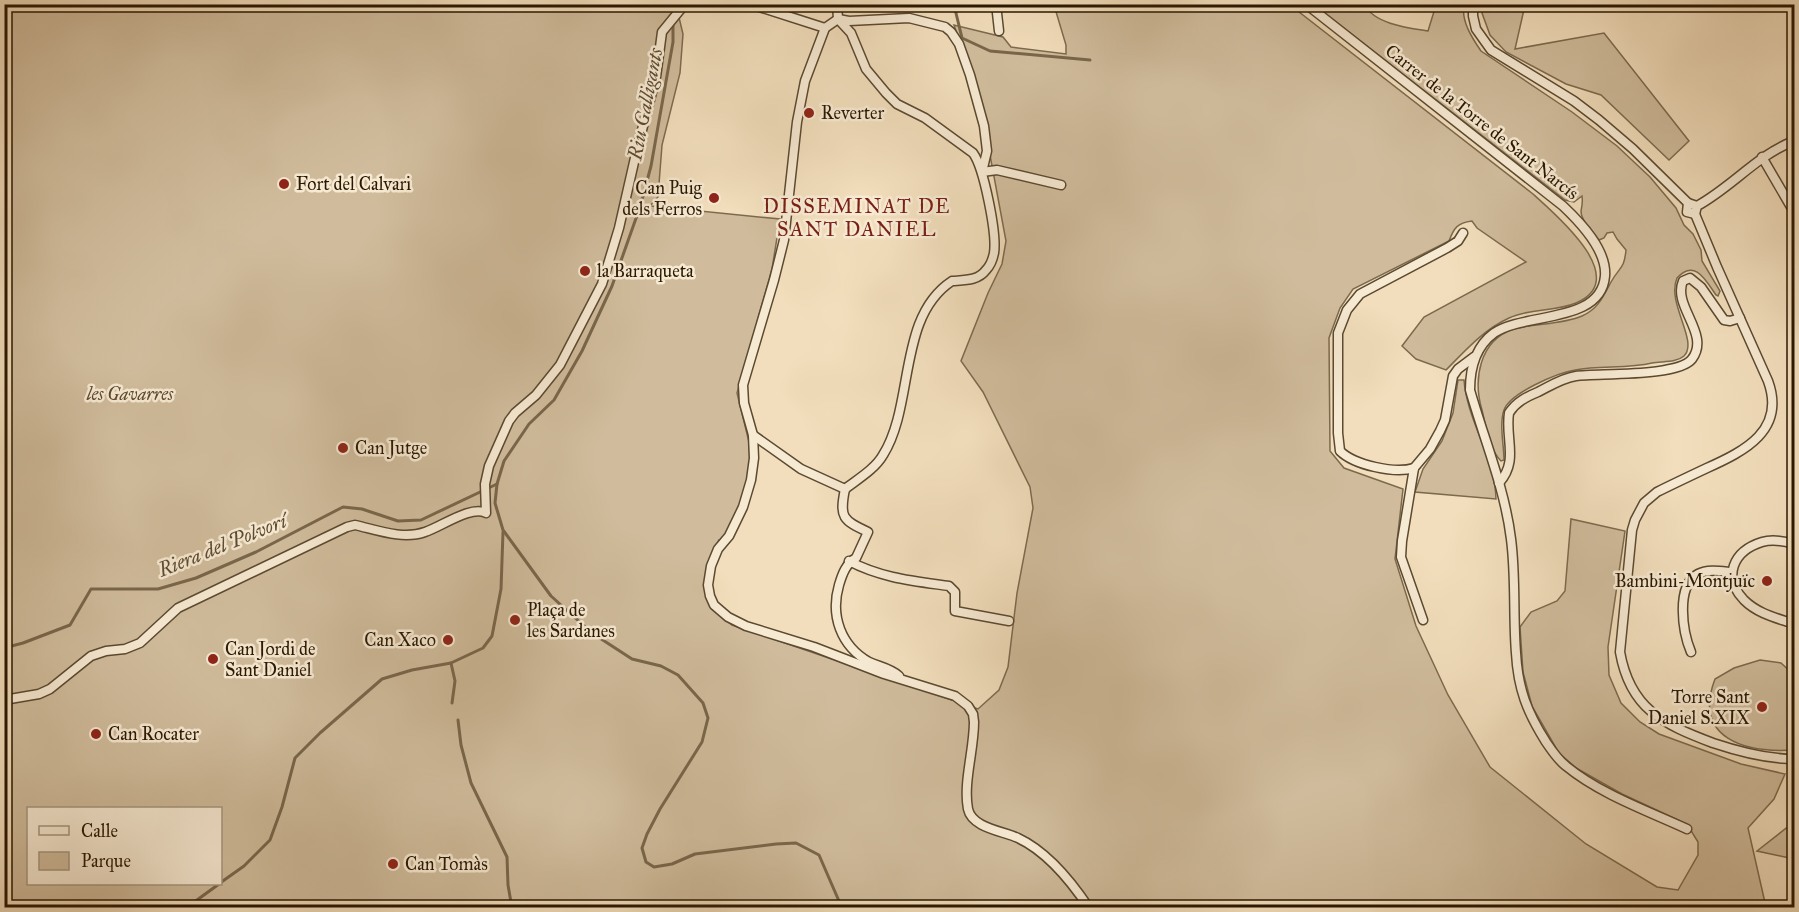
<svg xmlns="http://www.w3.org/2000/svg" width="1799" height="912" font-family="'IM FELL Great Primer',serif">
<rect width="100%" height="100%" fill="#f2debc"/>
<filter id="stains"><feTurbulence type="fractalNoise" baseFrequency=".00333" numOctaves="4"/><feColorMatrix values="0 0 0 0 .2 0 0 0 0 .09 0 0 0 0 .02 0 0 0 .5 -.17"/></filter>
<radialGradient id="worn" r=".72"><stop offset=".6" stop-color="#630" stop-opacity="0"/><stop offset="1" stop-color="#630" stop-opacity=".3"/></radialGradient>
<!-- green -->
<g fill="#d0bc9c" stroke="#7c6a4e" stroke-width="1.5" fill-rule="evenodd">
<path d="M5,5H676L683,34L680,73L662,145L658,197L650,206L780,219L772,269L737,393L749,442L751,480L725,542L719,540C705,564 708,582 712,609L732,625L978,709L999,690L1008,667L1017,593L1033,508L1030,487L983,392L961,361L988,293L1002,264L1006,241L979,96L954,25L1003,37L1011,47L1066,54V45L1054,5H1290L1533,194C1555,214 1633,279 1576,303C1555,312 1529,308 1509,318C1483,330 1465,351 1446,370L1416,359L1402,346L1424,317L1526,262L1477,228L1472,221C1457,223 1454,228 1449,241L1353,289L1340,308L1329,338L1330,451L1344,468L1403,489L1395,559L1416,626L1448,695L1490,767L1586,844L1657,887L1678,890L1698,855V842L1687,824L1622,794L1576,768L1559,753L1532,706L1523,672L1520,627L1531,612L1557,601L1565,591L1571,519L1625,531L1608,647L1609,675L1621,703L1640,722L1659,734L1741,764L1785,774L1774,799L1748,828L1766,907L5,908ZM28,808H220V884H28Z"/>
<path d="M1314,5H1365C1374,24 1409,28 1428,31L1436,5H1464C1461,21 1472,38 1481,51L1572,112L1617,146L1650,177L1676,208L1684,225L1693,234L1701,250L1702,261L1720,291L1718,296L1716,295C1706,281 1695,258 1677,278C1666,303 1699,341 1684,356C1676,363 1662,361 1652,363C1627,369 1600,365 1575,370C1557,373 1510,393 1504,410C1499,424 1504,445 1504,460L1501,461C1489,449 1486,426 1482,410C1473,380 1479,340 1514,329C1535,323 1561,325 1582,316C1598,309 1603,297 1611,282C1620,266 1624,270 1626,250L1617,239L1613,232L1607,233L1604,238L1599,240C1593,232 1581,221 1581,211C1582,205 1583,202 1582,196L1574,202L1565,200Z"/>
<polygon points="1482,5 1525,5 1515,49 1604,33 1689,141 1669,160 1601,95 1566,84 1506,52 1490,35 1482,13"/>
<path d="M1458,380H1464C1467,421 1495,457 1496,499L1415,492L1423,469L1442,441L1453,413Z"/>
<path d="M1760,660L1781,663L1794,675V750C1746,753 1692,739 1715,679L1734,668Z"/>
<polygon points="1794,822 1794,859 1757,851"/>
</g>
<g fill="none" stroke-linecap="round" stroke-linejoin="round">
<!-- stream -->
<g stroke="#79664b" stroke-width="3">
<polyline points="951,4 955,9 962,38 990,51 1090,60"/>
<polyline points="674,15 674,4"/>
<polyline points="673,21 673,42 651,166 640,207 612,286 582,351 554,400 529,424 504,461 497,484 495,503 503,530 551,596 592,633 632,659 661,666 678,675 703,703 708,718 702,742 660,809 647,834 642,848 646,862 654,867 672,864 695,854 776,844 796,843 819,855 842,908"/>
<polyline points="4,648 23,643 70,625 91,589 158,589 196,578 256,552 343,507 362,509 398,521 421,520 497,484"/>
<polyline points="451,663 455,681 452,703"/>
<polyline points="458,720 461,745 471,783 507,857 508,885 512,908"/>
<polyline points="220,883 244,866 270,840 282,807 295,758 320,733 382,679 412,670 451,663 483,648 492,636 501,589 503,532"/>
<polyline points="186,908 219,884"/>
</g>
<defs>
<g id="minor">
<polyline points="750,4 825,28"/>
<path d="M837,4L838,19L851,33L866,69L886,93L897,104L925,118L973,153C984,168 997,234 994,253C993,258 990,266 986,270C978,281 964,280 952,281C897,317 915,404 883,455C875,469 858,479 845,489"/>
<polyline points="996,4 999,31"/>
<path d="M1306,4L1563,206C1581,223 1607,250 1605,276C1601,324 1525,312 1494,333C1475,347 1470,368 1470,390C1484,439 1505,489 1511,539C1516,577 1513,615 1516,653C1518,689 1527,712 1546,742C1552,751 1558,760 1566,766C1600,794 1648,811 1687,829"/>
<polyline points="1473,4 1473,16 1476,29 1491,50 1574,101 1599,120 1633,149 1688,203"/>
<path d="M838,19L825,28L805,81L797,122L784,240L774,280L743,385L744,403L753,435L754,458L751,480L743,507L729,536L718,549L711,566L708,585L710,596L714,605L728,617L746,626L814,647L884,674L955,696L968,706L973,714L974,722C974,750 963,783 968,809C972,828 1003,831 1018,838C1048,852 1071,881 1089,908"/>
<polyline points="838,19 849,21 909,18 945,27 951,32 959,44 970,75 984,126 987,151 982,172"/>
<polyline points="1762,157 1794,212"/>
<polyline points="982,172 997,170 1061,185"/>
<path d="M1697,206L1695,214L1687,212L1688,203L1697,206C1732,187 1757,155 1794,141"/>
<path d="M1695,214L1717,267L1768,381C1786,430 1745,451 1707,468C1690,476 1673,484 1657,492L1644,503L1635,520L1632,530L1620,652C1630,709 1663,724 1713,743C1740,752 1766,759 1794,759"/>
<polyline points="753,435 801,469 845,489"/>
<path d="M1414,468C1395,474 1354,465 1340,451L1338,433V333L1347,310L1360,294L1447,248L1458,241L1463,233"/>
<path d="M1499,483C1519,461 1505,439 1509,413C1516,402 1526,397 1538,392C1550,386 1562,378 1576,376C1599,373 1678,377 1692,359C1711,334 1672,306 1683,281L1690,278L1701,287L1724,320L1730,321L1740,318"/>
<path d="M845,489C839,518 843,520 868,532L856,558C846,563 842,575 839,585C830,616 841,646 869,662C880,667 890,668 899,676"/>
<path d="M1794,544C1784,541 1772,539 1762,542C1733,551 1722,577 1744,600C1758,614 1777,618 1794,624"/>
<path d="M849,561C881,578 914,581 949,586L955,592V611L1009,621"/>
<polyline points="1423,620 1401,557 1402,541 1414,468 1430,449 1440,431 1445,420 1453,376 1458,369 1474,357"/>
<path d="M1691,652C1683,633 1675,586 1698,574C1708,569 1720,571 1731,572"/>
<path d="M4,700L39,694L50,689L91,656L106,651L125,649L140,643L178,608L347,527L355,525C377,530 403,540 425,532C441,527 471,505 486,513L485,484L489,466L509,421L515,413L536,395L560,365L602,284L619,228L637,149L656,77L662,32L685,4"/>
</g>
</defs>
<!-- minor casing -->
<use href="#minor" stroke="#5b4930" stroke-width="11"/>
<!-- minor -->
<use href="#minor" stroke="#f7ead3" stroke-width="8"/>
</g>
<!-- markers -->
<g fill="#8f2418" stroke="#f7ead3" stroke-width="2">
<circle cx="809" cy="113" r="6"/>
<circle cx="284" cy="184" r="6"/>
<circle cx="714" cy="198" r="6"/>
<circle cx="585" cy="271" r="6"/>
<circle cx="343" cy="448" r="6"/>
<circle cx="1767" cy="581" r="6"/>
<circle cx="515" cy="620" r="6"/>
<circle cx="448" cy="640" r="6"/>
<circle cx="213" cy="659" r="6"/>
<circle cx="1762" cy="707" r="6"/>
<circle cx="96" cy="734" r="6"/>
<circle cx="393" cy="864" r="6"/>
</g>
<g text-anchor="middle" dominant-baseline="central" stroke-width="5" stroke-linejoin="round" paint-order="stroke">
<!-- poi labels -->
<g font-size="18" fill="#291701" stroke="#f7ead3" text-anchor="start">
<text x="821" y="113">Reverter</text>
<text x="296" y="184">Fort del Calvari</text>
<text x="702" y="188" text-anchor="end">Can Puig<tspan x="702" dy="21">dels Ferros</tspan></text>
<text x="597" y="271">la Barraqueta</text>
<text x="355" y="448">Can Jutge</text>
<text x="1755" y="581" text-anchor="end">Bambini-Montjuïc</text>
<text x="527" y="610">Plaça de<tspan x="527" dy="21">les Sardanes</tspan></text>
<text x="436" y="640" text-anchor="end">Can Xaco</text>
<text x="225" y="649">Can Jordi de<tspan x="225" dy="21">Sant Daniel</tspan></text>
<text x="1750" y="697" text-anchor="end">Torre Sant<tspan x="1750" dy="21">Daniel S.XIX</tspan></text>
<text x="108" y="734">Can Rocater</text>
<text x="405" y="864">Can Tomàs</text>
</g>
<!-- street labels -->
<g font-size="18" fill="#291701" stroke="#f7ead3">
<text transform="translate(1482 122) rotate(38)">Carrer de la Torre de Sant Narcís</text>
</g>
<!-- park labels -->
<g font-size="18" font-style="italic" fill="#5b4930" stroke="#f7ead3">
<text x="130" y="394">les Gavarres</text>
</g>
<!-- water labels -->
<g font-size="20" font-style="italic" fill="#5e4b32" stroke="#f7ead3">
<text transform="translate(645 104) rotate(-79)">Riu Galligants</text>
<text transform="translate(222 545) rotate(-22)">Riera del Polvorí</text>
</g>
<!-- neighbourhood labels -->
<g font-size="20" letter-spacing="1.5" fill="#7a1f14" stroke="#f7ead3">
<text x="857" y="206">DISSEMINAT DE<tspan x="857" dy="23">SANT DANIEL</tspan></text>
</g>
</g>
<!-- margin -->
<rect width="1799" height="912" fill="none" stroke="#f2debc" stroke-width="24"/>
<rect x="6" y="6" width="1787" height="900" fill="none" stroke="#291701" stroke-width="3"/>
<rect x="12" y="12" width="1775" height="888" fill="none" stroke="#291701" stroke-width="1.5"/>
<!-- legend -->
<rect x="27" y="807" width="195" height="78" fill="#f7ead3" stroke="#a5967f" stroke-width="1.5"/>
<rect x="39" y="826" width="30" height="9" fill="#f7ead3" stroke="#a5967f" stroke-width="1.5"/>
<text x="81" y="837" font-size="18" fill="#291701">Calle</text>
<rect x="39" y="852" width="30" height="18" fill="#d0bc9c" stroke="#a5967f" stroke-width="1.5"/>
<text x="81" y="867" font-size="18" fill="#291701">Parque</text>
<rect width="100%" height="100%" filter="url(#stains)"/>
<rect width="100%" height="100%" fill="url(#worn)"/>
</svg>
